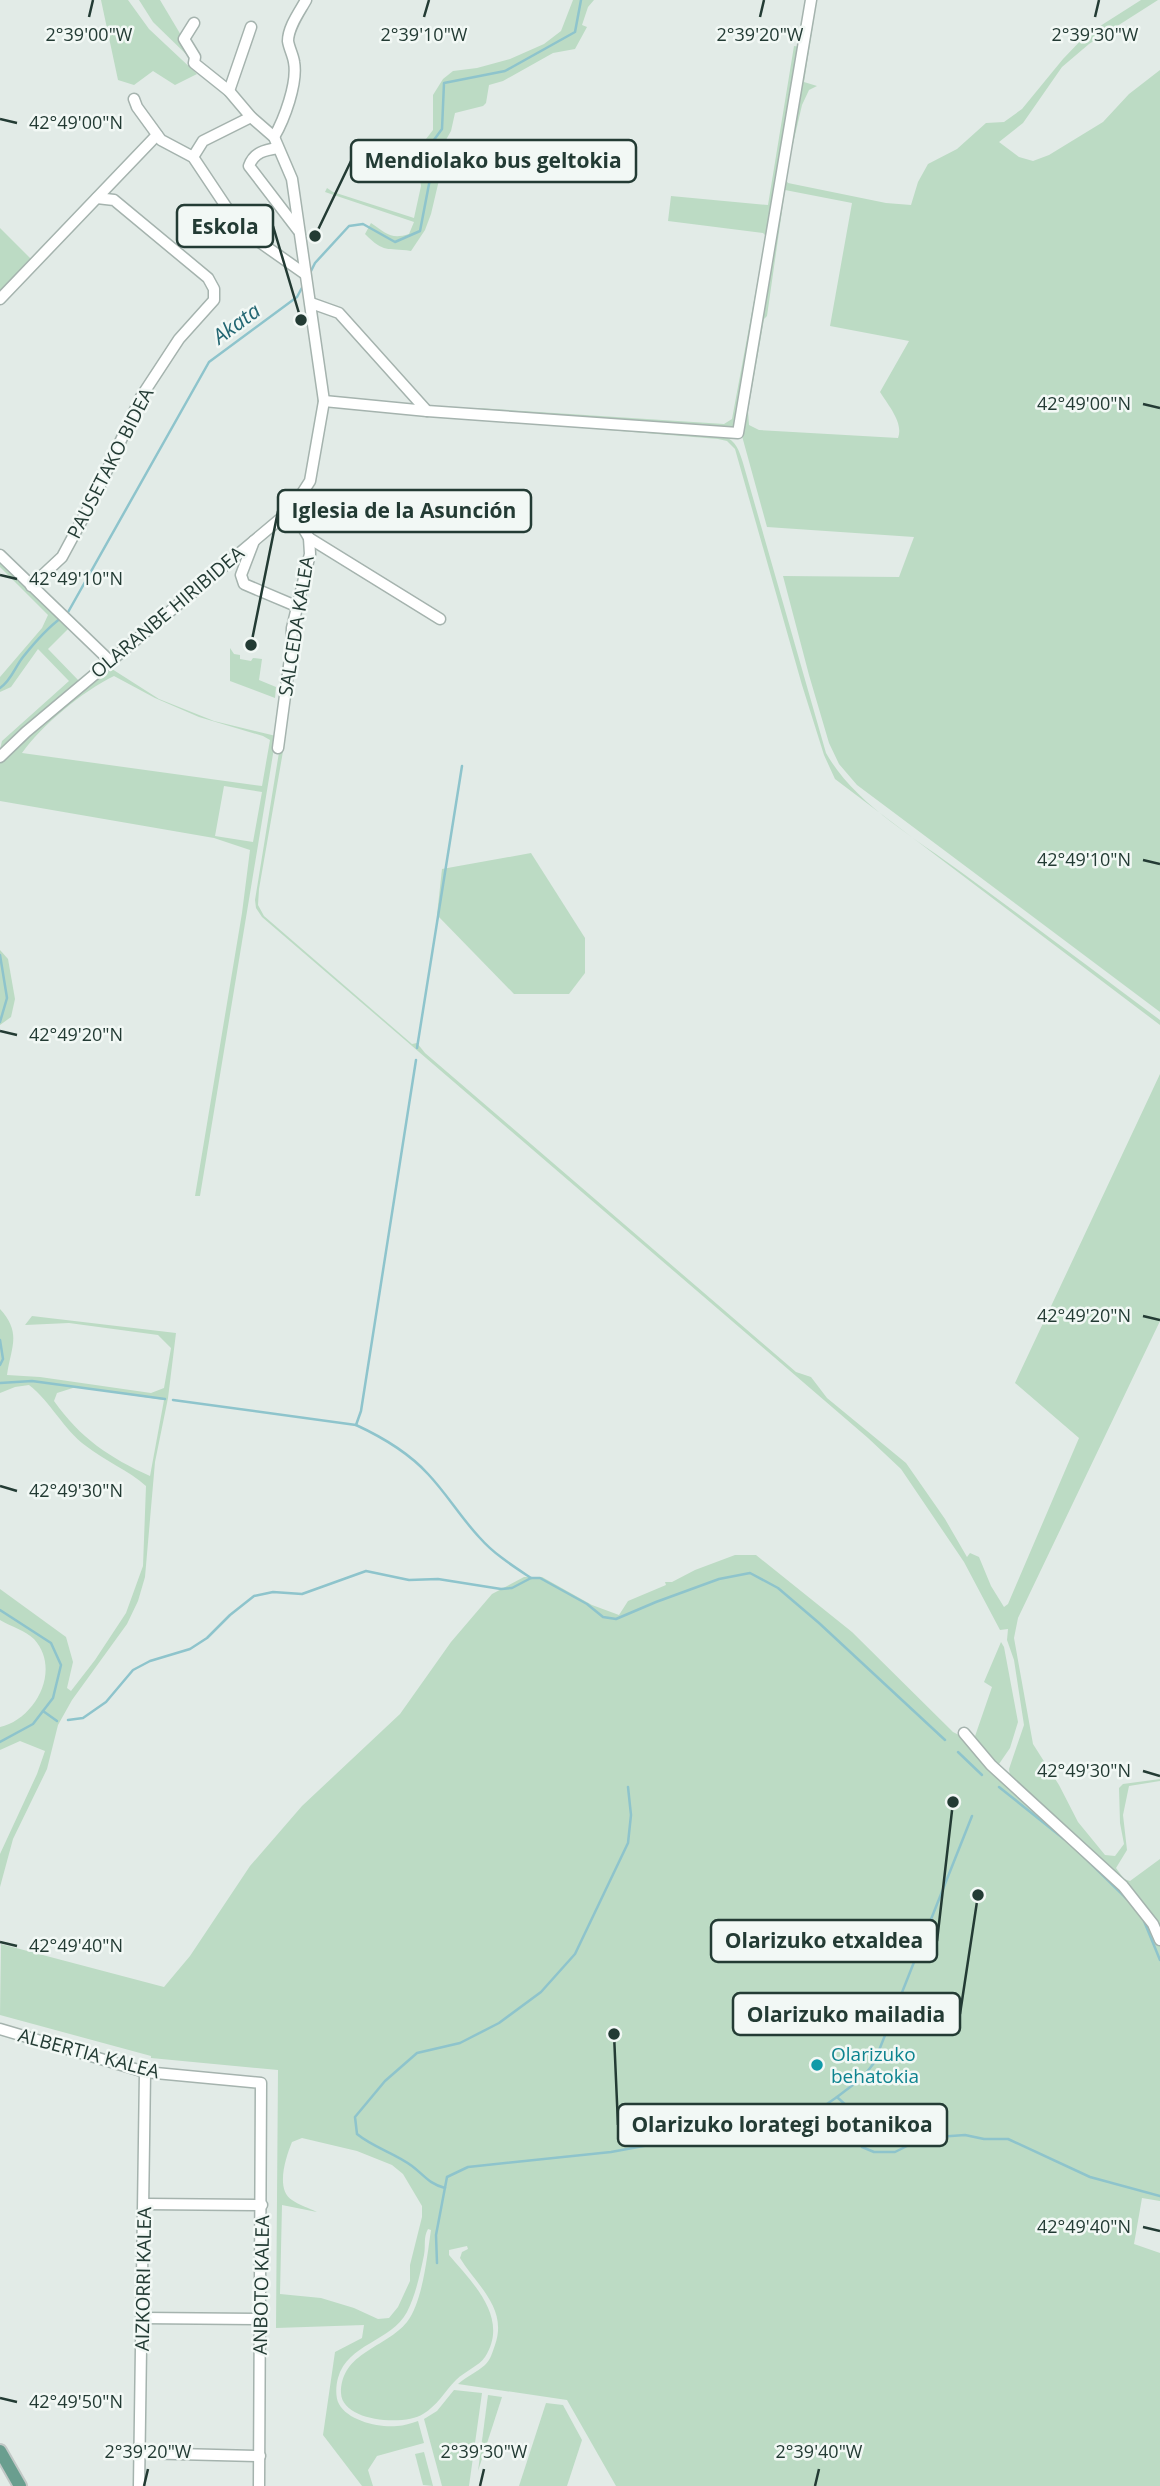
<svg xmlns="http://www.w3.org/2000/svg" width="1160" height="2486" font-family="'Open Sans',sans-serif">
<rect width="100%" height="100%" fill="#e2ebe7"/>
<!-- green -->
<g fill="#bcdbc4" fill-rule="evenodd">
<polygon points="101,0 128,0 149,29 197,74 175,85 153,71 134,85 118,80"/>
<polygon points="139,0 160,0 194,57 189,57 153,22"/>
<path d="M573,0H594L588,7L582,25L587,27L575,49L553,53L503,81L489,85L486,103L483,106L455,113L451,131L439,152L437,162L439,180L431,214L425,230L411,251C386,247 385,254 365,234L371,223C386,233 391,240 409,234L414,222L325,192L327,188L333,192L414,218L421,186L416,152L433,130V95L443,79L453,71L477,68L510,59L544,44L561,31Z"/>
<path d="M814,0H817L804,82L817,86L809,90L802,105L785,178L788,183L886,203L911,205L918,182L928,164L957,149L986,123L1004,122L1022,109L1063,59L1086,35L1141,0H1158L1089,44L1062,67L1023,123L999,142L1019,157L1033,161L1049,155L1103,122L1129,94L1160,70V1012L857,785L839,764L829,743L809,675L783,576L899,577L914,537L767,527L742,436ZM785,190L852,203L830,326L909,341L880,392C888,405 904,423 898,438L759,430L749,425L748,411L764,319L767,316Z"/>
<polygon points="794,46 800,47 735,425 731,429 477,412 478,408 724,424 732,419 766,236 763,233 668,221 671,196 768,205"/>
<polygon points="0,228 31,259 0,292"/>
<path d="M476,419L724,436C736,441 739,450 743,463L826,753C854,803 915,838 961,872C1028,921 1094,971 1160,1020V1025L835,779L824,755L802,685L735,449L727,441L718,439Z"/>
<polygon points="0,560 68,629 48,649 80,682 0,749 2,741 69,681 38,649 11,687 0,692 0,677 42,628 48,615 0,567"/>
<polygon points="230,648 234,654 240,655 240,659 251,661 253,658 262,659 259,680 276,687 275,698 230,681"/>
<path d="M112,669L159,699L214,721L276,736L200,1196H195L242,913L250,850L214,838L0,801V761L82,690ZM114,676L155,698L199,717L263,736L270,740L262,786L22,753C42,725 83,691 114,676ZM224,786L262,792L253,842L215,836Z"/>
<path d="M281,740H285L259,889L258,905L264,916L412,1044L417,1043L425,1053L796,1372L811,1377L827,1398L906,1463L945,1519L967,1557L970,1553L979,1557L991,1586L1004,1607L1008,1604L1079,1438L1015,1383L1160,1074V1321L1018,1618L1014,1638L1033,1744L1059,1785L1078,1822L1105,1855L1115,1856L1124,1844L1120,1823L1119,1788L1123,1784L1160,1779V1781L1129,1786L1123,1815L1127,1850L1116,1868L1124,1879L1130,1881L1160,1859V2201L1142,2198L1134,2244L1160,2253V2486H616L567,2400L458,2384C466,2377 477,2372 485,2365C491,2359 492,2353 495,2345C508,2308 477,2286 460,2258L462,2252L468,2249L467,2246L449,2250V2255C472,2282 510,2318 485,2357C479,2366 465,2371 456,2380C445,2391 437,2406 423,2414C405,2426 342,2422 341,2393C341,2352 386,2348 407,2322C423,2301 427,2256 431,2230L428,2229C423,2238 426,2245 424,2255C420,2274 416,2294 407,2312C391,2342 348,2343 338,2378C336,2385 335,2397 339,2404C348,2421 380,2428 397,2426C404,2426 411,2423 418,2421L424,2443L377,2456L368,2470L373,2486H362L323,2435L335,2352L362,2338L364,2325L276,2328L278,2070L151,2058V2056L0,2015L1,1944L164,1987L190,1956L250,1866L302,1806L400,1714L451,1642L492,1594L524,1577H542L592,1605L619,1615L628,1601L666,1585L665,1582H672L695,1570L735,1555H756L852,1632L953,1732L973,1742L992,1687L984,1682L1001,1642L1004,1647L1018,1722L1010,1748L999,1764L1010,1776L1009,1769L1024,1725L1014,1660L1007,1640L1008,1629L1000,1630L964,1562L901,1469L868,1438L262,917L256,908L255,900ZM302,2138L357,2151L392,2165L403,2174L422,2206V2217L410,2265V2281L398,2307L389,2318L378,2319L354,2308L321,2298L280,2294L282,2205L317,2212C309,2208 299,2205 292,2200C275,2189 286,2157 292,2142Z"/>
<polygon points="531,853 585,938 585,973 569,994 514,994 437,915 442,869"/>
<polygon points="0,950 8,959 15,999 11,1017 0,1025"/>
<path d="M0,1309C22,1333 11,1347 7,1375L40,1377L151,1393L164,1388L171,1348L158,1335L69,1323L25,1325L32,1316L176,1333L168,1398L155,1462L145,1577L138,1601L127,1624L72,1700L58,1725L47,1769L13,1839L0,1887V1854L37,1774L45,1751L20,1741L0,1750V1727C35,1719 62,1670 34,1639C26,1631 10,1626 0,1620V1589L66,1637L73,1662L67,1688L71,1691L95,1660L126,1613L143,1566L146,1486C128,1470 105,1461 86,1446C63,1429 51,1402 29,1385L15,1387L0,1393ZM76,1387L164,1400L150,1476C110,1458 80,1438 54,1401L57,1393Z"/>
<polygon points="454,2390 482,2393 469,2486 442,2486 424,2419 437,2411"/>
<polygon points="488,2395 502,2397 478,2471"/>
<polygon points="546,2403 563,2405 582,2440 567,2486 519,2486"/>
<polygon points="424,2452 432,2482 433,2486 423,2485 415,2454"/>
</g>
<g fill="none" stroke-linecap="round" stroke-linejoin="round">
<!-- stream -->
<g stroke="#8ec4cc" stroke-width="2.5">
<polyline points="309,275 315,263 349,226 363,224 395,242 420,231 430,179 425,152 442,129 444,83 505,71 575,32 581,0"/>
<polyline points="67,614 209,362 297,297 304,284"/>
<path d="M0,688C11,681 15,667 23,657C35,642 46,629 61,618"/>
<polyline points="0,955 7,998 0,1022"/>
<polyline points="417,1048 462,766"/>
<polyline points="0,1340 3,1359 0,1365"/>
<polyline points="0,1383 32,1381 165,1399"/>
<path d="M173,1400L356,1425C382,1437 408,1452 428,1474C447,1494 461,1518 480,1538C494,1554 513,1566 531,1578"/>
<polyline points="356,1425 361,1411 416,1060"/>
<polyline points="0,1610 51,1643 61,1665 53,1698 33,1724 0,1742"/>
<polyline points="43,1711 57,1721"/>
<polyline points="68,1720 83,1718 106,1702 133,1670 150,1661 190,1649 207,1638 230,1615 254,1596 273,1592 302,1594 366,1571 409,1580 438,1579 501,1589 512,1588 531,1578 540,1578 587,1604 603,1617 616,1619 656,1602 719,1579 750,1573 778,1588 819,1623 945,1740"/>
<polyline points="958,1752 982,1775"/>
<polyline points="999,1787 1064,1839"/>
<polyline points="972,1816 874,2063 862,2078 837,2097 849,2108 862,2147 874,2152 895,2152 923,2138 965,2135 984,2139 1008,2139 1090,2177 1160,2196"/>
<polyline points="1072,1845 1127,1899"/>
<polyline points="1144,1921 1160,1960"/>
<path d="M445,2188C429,2184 424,2175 412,2166C395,2153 374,2148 357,2134L355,2117L385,2081L417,2053L460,2043L499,2023L541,1992L575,1954L628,1843L631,1815L628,1787"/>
<polyline points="437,2263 436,2235 447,2177 468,2167 611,2152 725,2131 814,2113 837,2097"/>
</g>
<defs>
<g id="minor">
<polyline points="229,91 251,27"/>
<polyline points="134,99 137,107 161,140 193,157 241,229 305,274"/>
<path d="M274,137C284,120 298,83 294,62C293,55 289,48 288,41C288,27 300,11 306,0"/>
<path d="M278,148C265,150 254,152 249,166L298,230"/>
<polyline points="193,157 203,141 251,117"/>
<polyline points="0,299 157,135"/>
<polyline points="311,303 339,313 427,411"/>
<polyline points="324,401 427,411 738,433 811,0"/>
<polyline points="309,538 440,619"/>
<polyline points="254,541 241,575 244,584 296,606"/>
<polyline points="0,555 110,661"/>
<polyline points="31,586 62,557 96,494 141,397 179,339 214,300 214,289 208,278 114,200 97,198"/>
<polyline points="278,748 291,651 292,628 310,554 309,538 292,509"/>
<polyline points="0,757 26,732 292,509 310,481 324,401 292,179 274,137 251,117 229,91 194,63 195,57 184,39 194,23"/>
<polyline points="964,1733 991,1765 1123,1886 1153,1924 1160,1940"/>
<polyline points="0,2029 145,2072 261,2083 259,2486"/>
<polyline points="145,2204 262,2205"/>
<polyline points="141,2318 261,2319"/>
<polyline points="138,2453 260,2456"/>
<polyline points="139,2486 145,2072"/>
</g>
<polyline id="major" points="0,2451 20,2486"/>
</defs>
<!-- minor casing -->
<use href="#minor" stroke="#a5b3ae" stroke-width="13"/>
<!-- major casing -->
<use href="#major" stroke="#c1c8c6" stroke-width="16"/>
<!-- minor -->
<use href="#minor" stroke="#fff" stroke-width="10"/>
<!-- major -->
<use href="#major" stroke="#6a9e8f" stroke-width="12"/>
</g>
<!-- ticks -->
<path fill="none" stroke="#233b34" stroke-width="2.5" d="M89,17L93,0M424,17L429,0M760,17L764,0M1095,17L1099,0M0,119L17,123M1143,404L1160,408M0,575L17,579M1143,860L1160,864M0,1031L17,1035M1143,1316L1160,1320M0,1486L17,1491M1143,1771L1160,1776M0,1942L17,1946M1143,2227L1160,2231M0,2398L17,2402M144,2486L148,2469M480,2486L484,2469M815,2486L819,2469"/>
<!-- markers -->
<circle fill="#0f9aa8" stroke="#f2f8f5" stroke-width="2.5" cx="817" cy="2065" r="7"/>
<g text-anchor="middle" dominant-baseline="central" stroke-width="5" stroke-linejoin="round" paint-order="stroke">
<!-- street labels -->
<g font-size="19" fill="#233b34" stroke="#f2f8f5">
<text transform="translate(110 463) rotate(-63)">PAUSETAKO BIDEA</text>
<text transform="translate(167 612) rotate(-40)">OLARANBE HIRIBIDEA</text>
<text transform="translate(296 626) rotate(-81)">SALCEDA KALEA</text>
<text transform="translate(89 2053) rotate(15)">ALBERTIA KALEA</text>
<text transform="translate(143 2279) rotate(-89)">AIZKORRI KALEA</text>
<text transform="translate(261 2285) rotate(-89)">ANBOTO KALEA</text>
</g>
<!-- culture labels -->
<g font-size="19" fill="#0d838f" stroke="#f2f8f5" text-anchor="start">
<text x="831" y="2054">Olarizuko<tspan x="831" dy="22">behatokia</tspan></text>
</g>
<!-- water labels -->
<g font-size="21" font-style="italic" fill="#226672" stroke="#f2f8f5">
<text transform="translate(236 323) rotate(-36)">Akata</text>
</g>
</g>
<g font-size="18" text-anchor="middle" fill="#233b34" stroke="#f2f8f5" stroke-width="5" stroke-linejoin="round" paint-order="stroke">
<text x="89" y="41">2°39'00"W</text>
<text x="424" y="41">2°39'10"W</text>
<text x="760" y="41">2°39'20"W</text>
<text x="1095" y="41">2°39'30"W</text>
<text x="76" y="129">42°49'00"N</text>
<text x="1084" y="410">42°49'00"N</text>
<text x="76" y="585">42°49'10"N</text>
<text x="1084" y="866">42°49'10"N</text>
<text x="76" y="1041">42°49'20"N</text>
<text x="1084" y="1322">42°49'20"N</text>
<text x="76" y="1497">42°49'30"N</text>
<text x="1084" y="1777">42°49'30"N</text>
<text x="76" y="1952">42°49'40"N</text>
<text x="1084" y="2233">42°49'40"N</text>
<text x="76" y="2408">42°49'50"N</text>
<text x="148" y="2458">2°39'20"W</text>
<text x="484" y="2458">2°39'30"W</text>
<text x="819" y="2458">2°39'40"W</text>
</g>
<!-- callouts -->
<path fill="none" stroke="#233b34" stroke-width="2.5" d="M315 236L351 161M301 320L273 226M251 645L278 511M953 1802L937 1941M978 1895L960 2014M614 2034L618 2125"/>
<g fill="#233b34" stroke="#f2f8f5" stroke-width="2.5">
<circle cx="315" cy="236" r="7"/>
<circle cx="301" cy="320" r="7"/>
<circle cx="251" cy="645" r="7"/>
<circle cx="953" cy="1802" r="7"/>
<circle cx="978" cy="1895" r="7"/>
<circle cx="614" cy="2034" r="7"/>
</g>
<g fill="#f2f8f5" stroke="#233b34" stroke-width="2.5">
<rect x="351" y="140" width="285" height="42" rx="7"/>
<rect x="177" y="205" width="96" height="42" rx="7"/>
<rect x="278" y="490" width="253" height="42" rx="7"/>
<rect x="711" y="1920" width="226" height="42" rx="7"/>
<rect x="733" y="1993" width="227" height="42" rx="7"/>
<rect x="618" y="2104" width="329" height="42" rx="7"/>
</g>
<g font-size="21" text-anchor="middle" font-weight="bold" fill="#233b34">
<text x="493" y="168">Mendiolako bus geltokia</text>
<text x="225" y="234">Eskola</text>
<text x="404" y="518">Iglesia de la Asunción</text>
<text x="824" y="1948">Olarizuko etxaldea</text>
<text x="846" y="2022">Olarizuko mailadia</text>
<text x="782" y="2132">Olarizuko lorategi botanikoa</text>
</g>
</svg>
